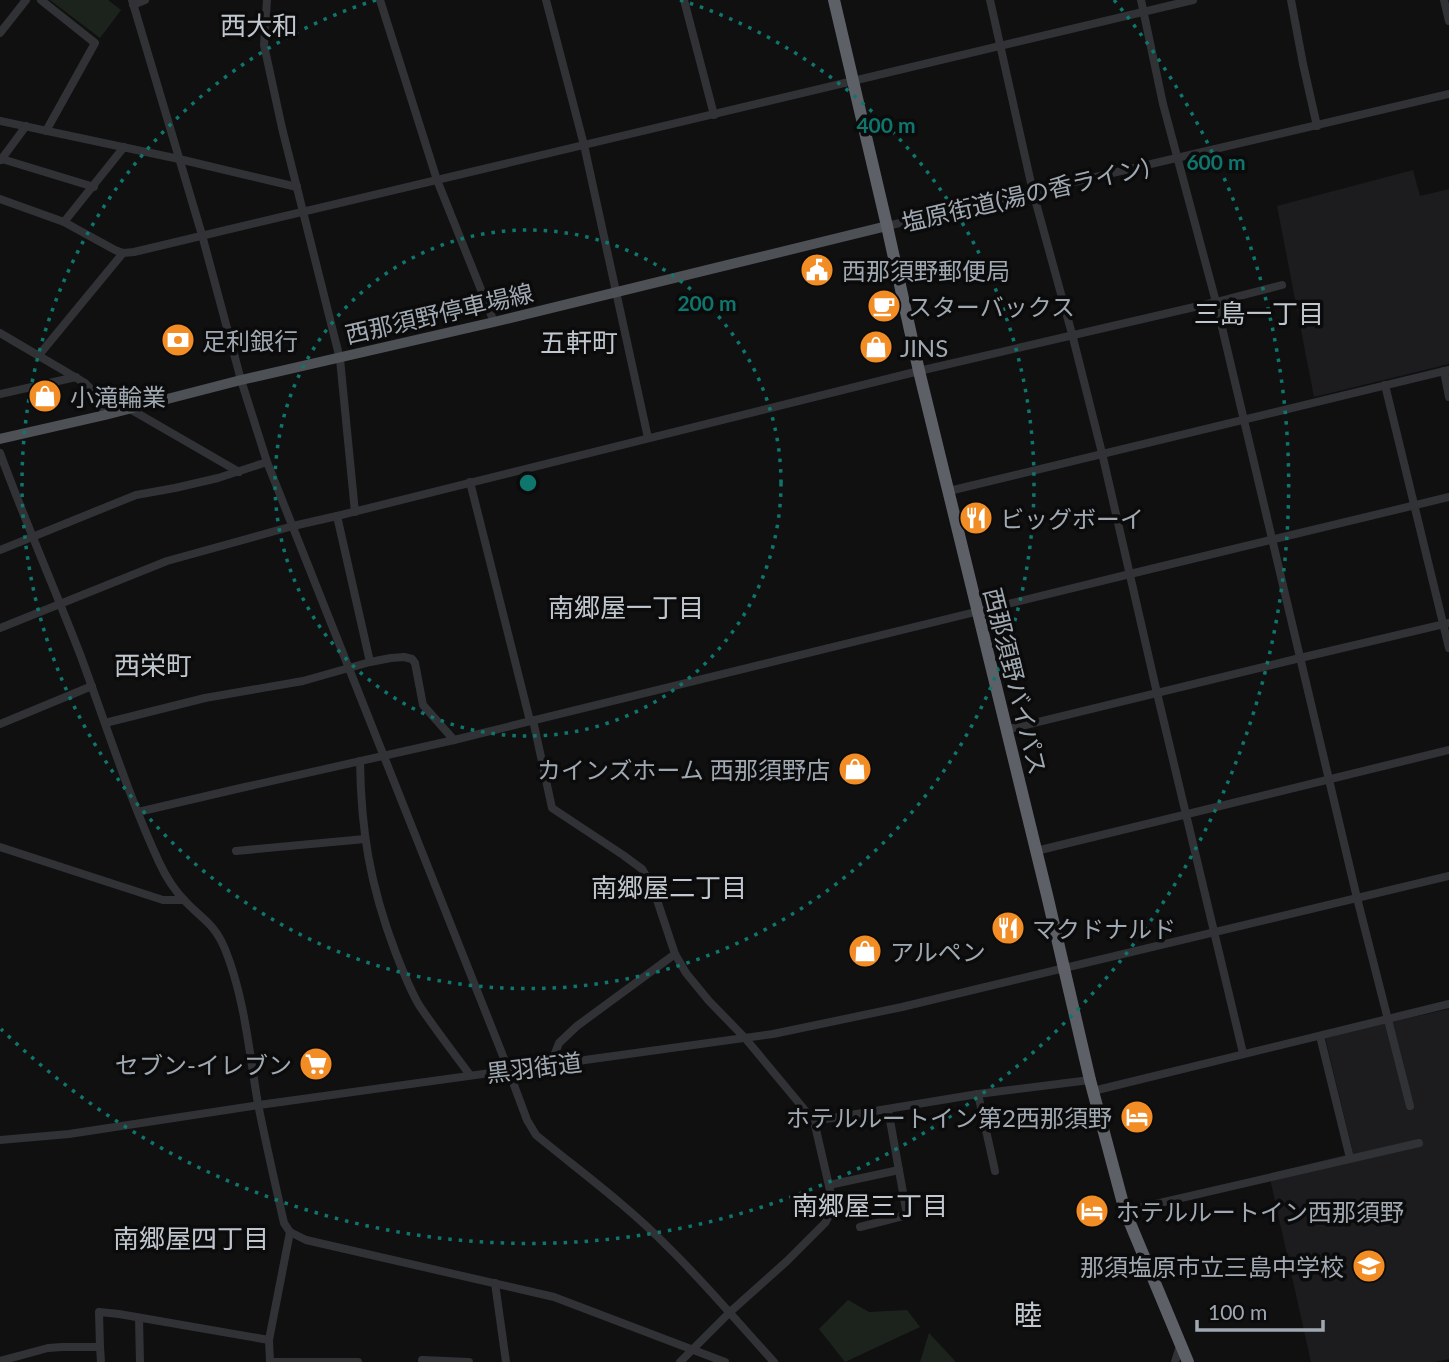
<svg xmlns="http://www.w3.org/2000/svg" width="1449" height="1362" font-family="Lato,'Noto Sans JP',sans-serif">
<rect width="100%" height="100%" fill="#101011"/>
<!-- built -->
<g fill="#1c1c1e">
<polygon points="1413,170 1420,196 1449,189 1449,364 1314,397 1277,206"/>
<polygon points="1449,1009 1449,1359 1435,1362 1311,1362 1269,1174 1353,1153 1325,1037"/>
</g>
<!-- green -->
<g fill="#1c231c">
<polygon points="50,0 108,0 121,10 100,38"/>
<polygon points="848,1300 869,1312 907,1310 920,1327 845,1362 819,1329"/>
<polygon points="929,1333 955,1361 955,1362 920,1362"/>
</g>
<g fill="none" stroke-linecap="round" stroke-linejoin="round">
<!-- minor -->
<g stroke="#313236" stroke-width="8">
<polyline points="41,0 95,43 46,131"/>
<path d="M132,0L202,235L241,380L267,462L505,1061L527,1120L536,1135C581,1172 628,1206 668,1247C705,1283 739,1324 774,1362"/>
<polyline points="267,0 264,45 282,128 340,359 355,512"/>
<polyline points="380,0 437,180 494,322"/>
<polyline points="546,0 584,145 648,438"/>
<polyline points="684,0 714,115"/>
<polyline points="990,0 1033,192 1072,334 1102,453 1157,693 1243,1053"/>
<polyline points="1141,0 1163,104 1216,302 1357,898 1410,1106"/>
<polyline points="1291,0 1303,64 1317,126"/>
<polyline points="1444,0 1449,21"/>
<polyline points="133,5 145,0"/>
<polyline points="0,33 26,0"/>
<polyline points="0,121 179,159 297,187"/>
<polyline points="2,159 94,187"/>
<polyline points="1,160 26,126"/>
<polyline points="0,199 64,222 115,250 123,253 134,252 1193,0"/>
<polyline points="64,222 124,147"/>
<polyline points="887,226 1449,94"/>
<polyline points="0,333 85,383 97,395 105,415"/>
<polyline points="39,355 123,253"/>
<polyline points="1444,371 1449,397"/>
<polyline points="1385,385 1449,648"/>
<polyline points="0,394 76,377"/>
<polyline points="130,409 239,472"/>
<path d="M0,453C25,521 54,587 80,654C106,724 128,795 159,862C165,875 175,891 185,901C203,920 214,923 225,949C245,999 249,1052 258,1104C266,1144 275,1183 284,1223L290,1232L306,1240L554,1297L725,1362"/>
<polyline points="470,482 530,721"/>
<polyline points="949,491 1449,370"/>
<polyline points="337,516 370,662"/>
<polyline points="0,550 136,495 175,488 218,478 267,462"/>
<polyline points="0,628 167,561 293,526 337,516 919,371 1216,302 1282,285"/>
<polyline points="533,720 552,808 623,855 642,869 652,885 675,954 686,973 709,1001 745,1038 814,1121 833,1203 831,1212 825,1223 787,1261 730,1312 680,1362"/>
<polyline points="105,723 205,698 303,681 370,662 391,658 404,657 412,659 415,663 423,705 454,740"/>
<polyline points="0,724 92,686"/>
<polyline points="1005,730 1300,658 1449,623"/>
<path d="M360,761C361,831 370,885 395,951C402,969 409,988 419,1005C435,1029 453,1052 470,1075"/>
<polyline points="138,812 245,787 454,740 1130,574 1449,497"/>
<polyline points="0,847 163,900 184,900"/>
<polyline points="236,851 365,839"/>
<polyline points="1036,851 1449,750"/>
<polyline points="1320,1036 1350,1158"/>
<polyline points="550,1066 559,1043 577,1026 675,954"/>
<polyline points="1093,1091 1449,1004"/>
<polyline points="978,1094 995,1171"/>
<polyline points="814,1121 978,1094 1090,1080"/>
<polyline points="0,1140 69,1134 259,1105 773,1034 902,1007 1449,876"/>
<polyline points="829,1185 899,1170"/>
<polyline points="1125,1211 1419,1143"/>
<polyline points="860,1227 907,1215 888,1109"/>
<polyline points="495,1283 506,1362"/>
<polyline points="139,1318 140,1362"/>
<polyline points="100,1347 101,1362"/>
<polyline points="422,1360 469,1362"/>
<polyline points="0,1361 48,1348 62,1347 100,1347 99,1312 119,1314 269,1340"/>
<polyline points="270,1362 269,1340 290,1232"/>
<polyline points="270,1362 358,1362"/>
<polyline points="1175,1362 1180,1346"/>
</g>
<!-- major -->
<polyline stroke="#4d5055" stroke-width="10" points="0,439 105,415 241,380 494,322 887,226"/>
<!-- highway -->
<polyline stroke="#5d6167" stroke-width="12" points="834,0 887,226 919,371 1047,895 1090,1080 1125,1211 1188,1362"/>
</g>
<!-- distance rings -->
<g fill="none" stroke="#0f766e" stroke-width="3.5" stroke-dasharray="3.5 7">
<circle cx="528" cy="483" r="253"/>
<path d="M680 0A506 506 0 1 1 376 0"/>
<path d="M1114 0A759 759 0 0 1 1 1029"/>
</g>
<!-- icons -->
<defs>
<symbol id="civic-disc" viewBox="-11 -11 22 22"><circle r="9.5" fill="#f28d26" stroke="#0b0b0c"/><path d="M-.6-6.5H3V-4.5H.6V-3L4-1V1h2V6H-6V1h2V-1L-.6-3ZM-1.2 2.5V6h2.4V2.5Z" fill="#fff"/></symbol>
<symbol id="cafe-disc" viewBox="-11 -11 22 22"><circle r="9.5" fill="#f28d26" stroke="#0b0b0c"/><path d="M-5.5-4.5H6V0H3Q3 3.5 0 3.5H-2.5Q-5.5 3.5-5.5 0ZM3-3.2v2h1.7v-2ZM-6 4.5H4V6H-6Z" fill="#fff"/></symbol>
<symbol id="bank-disc" viewBox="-11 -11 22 22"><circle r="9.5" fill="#f28d26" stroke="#0b0b0c"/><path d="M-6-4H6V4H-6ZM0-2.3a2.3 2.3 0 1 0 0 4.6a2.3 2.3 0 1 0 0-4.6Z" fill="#fff"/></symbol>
<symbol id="shop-disc" viewBox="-11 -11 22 22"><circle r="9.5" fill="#f28d26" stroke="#0b0b0c"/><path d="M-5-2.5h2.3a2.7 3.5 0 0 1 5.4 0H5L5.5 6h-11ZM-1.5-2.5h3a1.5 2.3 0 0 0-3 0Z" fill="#fff"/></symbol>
<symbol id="restaurant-disc" viewBox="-11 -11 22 22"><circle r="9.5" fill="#f28d26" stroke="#0b0b0c"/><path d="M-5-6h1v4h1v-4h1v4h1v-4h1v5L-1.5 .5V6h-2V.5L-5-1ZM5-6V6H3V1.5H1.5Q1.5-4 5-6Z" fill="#fff"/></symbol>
<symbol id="supermarket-disc" viewBox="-11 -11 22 22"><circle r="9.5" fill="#f28d26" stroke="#0b0b0c"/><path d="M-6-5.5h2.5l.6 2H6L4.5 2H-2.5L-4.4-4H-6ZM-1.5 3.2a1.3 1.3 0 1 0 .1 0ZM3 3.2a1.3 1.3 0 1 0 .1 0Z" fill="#fff"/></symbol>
<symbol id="hotel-disc" viewBox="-11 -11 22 22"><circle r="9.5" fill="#f28d26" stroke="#0b0b0c"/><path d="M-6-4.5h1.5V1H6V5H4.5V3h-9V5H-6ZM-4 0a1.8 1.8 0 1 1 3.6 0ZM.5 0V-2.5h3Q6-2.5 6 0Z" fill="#fff"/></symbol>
<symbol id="school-disc" viewBox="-11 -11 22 22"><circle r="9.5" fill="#f28d26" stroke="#0b0b0c"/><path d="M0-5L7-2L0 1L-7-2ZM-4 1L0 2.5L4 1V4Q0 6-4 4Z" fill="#fff"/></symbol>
</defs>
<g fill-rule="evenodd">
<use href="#civic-disc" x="798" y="251" width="38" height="38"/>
<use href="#cafe-disc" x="865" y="287" width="38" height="38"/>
<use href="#bank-disc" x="159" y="321" width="38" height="38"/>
<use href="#shop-disc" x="857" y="328" width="38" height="38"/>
<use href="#shop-disc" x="26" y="377" width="38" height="38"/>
<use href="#restaurant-disc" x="957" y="499" width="38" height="38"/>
<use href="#shop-disc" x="836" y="750" width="38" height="38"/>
<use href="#restaurant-disc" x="989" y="909" width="38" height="38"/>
<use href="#shop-disc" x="846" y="932" width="38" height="38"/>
<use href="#supermarket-disc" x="297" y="1045" width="38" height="38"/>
<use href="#hotel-disc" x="1118" y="1098" width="38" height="38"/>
<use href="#hotel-disc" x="1073" y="1192" width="38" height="38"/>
<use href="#school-disc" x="1350" y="1247" width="38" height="38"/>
</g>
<g text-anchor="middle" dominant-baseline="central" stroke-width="7" stroke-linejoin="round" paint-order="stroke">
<!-- street labels -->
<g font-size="24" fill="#a0a9b2" stroke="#0b0b0c">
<text transform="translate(1025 194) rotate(-13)">塩原街道(湯の香ライン)</text>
<text transform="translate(439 313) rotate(-13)">西那須野停車場線</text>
<text transform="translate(1016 681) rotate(76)">西那須野バイパス</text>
<text transform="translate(534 1067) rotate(-7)">黒羽街道</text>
</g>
<!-- poi labels -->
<g font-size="24" fill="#a0a9b2" stroke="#0b0b0c" text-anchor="start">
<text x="842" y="270">西那須野郵便局</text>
<text x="908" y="306">スターバックス</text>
<text x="202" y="340">足利銀行</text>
<text x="900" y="347">JINS</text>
<text x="70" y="396">小滝輪業</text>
<text x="1000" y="518">ビッグボーイ</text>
<text x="830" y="769" text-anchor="end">カインズホーム 西那須野店</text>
<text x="1032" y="928">マクドナルド</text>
<text x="890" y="951">アルペン</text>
<text x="292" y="1064" text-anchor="end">セブン-イレブン</text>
<text x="1112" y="1117" text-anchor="end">ホテルルートイン第2西那須野</text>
<text x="1116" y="1211">ホテルルートイン西那須野</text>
<text x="1344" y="1266" text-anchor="end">那須塩原市立三島中学校</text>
</g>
<!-- neighbourhood labels -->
<g font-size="26" fill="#c1c7ce" stroke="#0b0b0c">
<text x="259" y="25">西大和</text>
<text x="1259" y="313">三島一丁目</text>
<text x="579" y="342">五軒町</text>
<text x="626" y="607">南郷屋一丁目</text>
<text x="153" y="665">西栄町</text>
<text x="669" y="887">南郷屋二丁目</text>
<text x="870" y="1205">南郷屋三丁目</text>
<text x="191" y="1238">南郷屋四丁目</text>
</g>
<!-- quarter labels -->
<g font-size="28" fill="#c1c7ce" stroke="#0b0b0c">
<text x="1028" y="1314">睦</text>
</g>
</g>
<circle cx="528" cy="483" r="10" fill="#0f766e" stroke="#0b0b0c" stroke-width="3.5"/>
<g font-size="21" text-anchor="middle" font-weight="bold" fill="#0f766e" stroke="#0b0b0c" stroke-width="7" stroke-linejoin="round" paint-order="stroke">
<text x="886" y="133">400 m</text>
<text x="1216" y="170">600 m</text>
<text x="707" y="311">200 m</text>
</g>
<!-- scale -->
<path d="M1197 1320v10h126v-10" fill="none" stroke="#a0a9b2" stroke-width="3.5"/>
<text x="1208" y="1320" font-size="21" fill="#a0a9b2" stroke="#0b0b0c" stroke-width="5" paint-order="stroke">100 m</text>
</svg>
